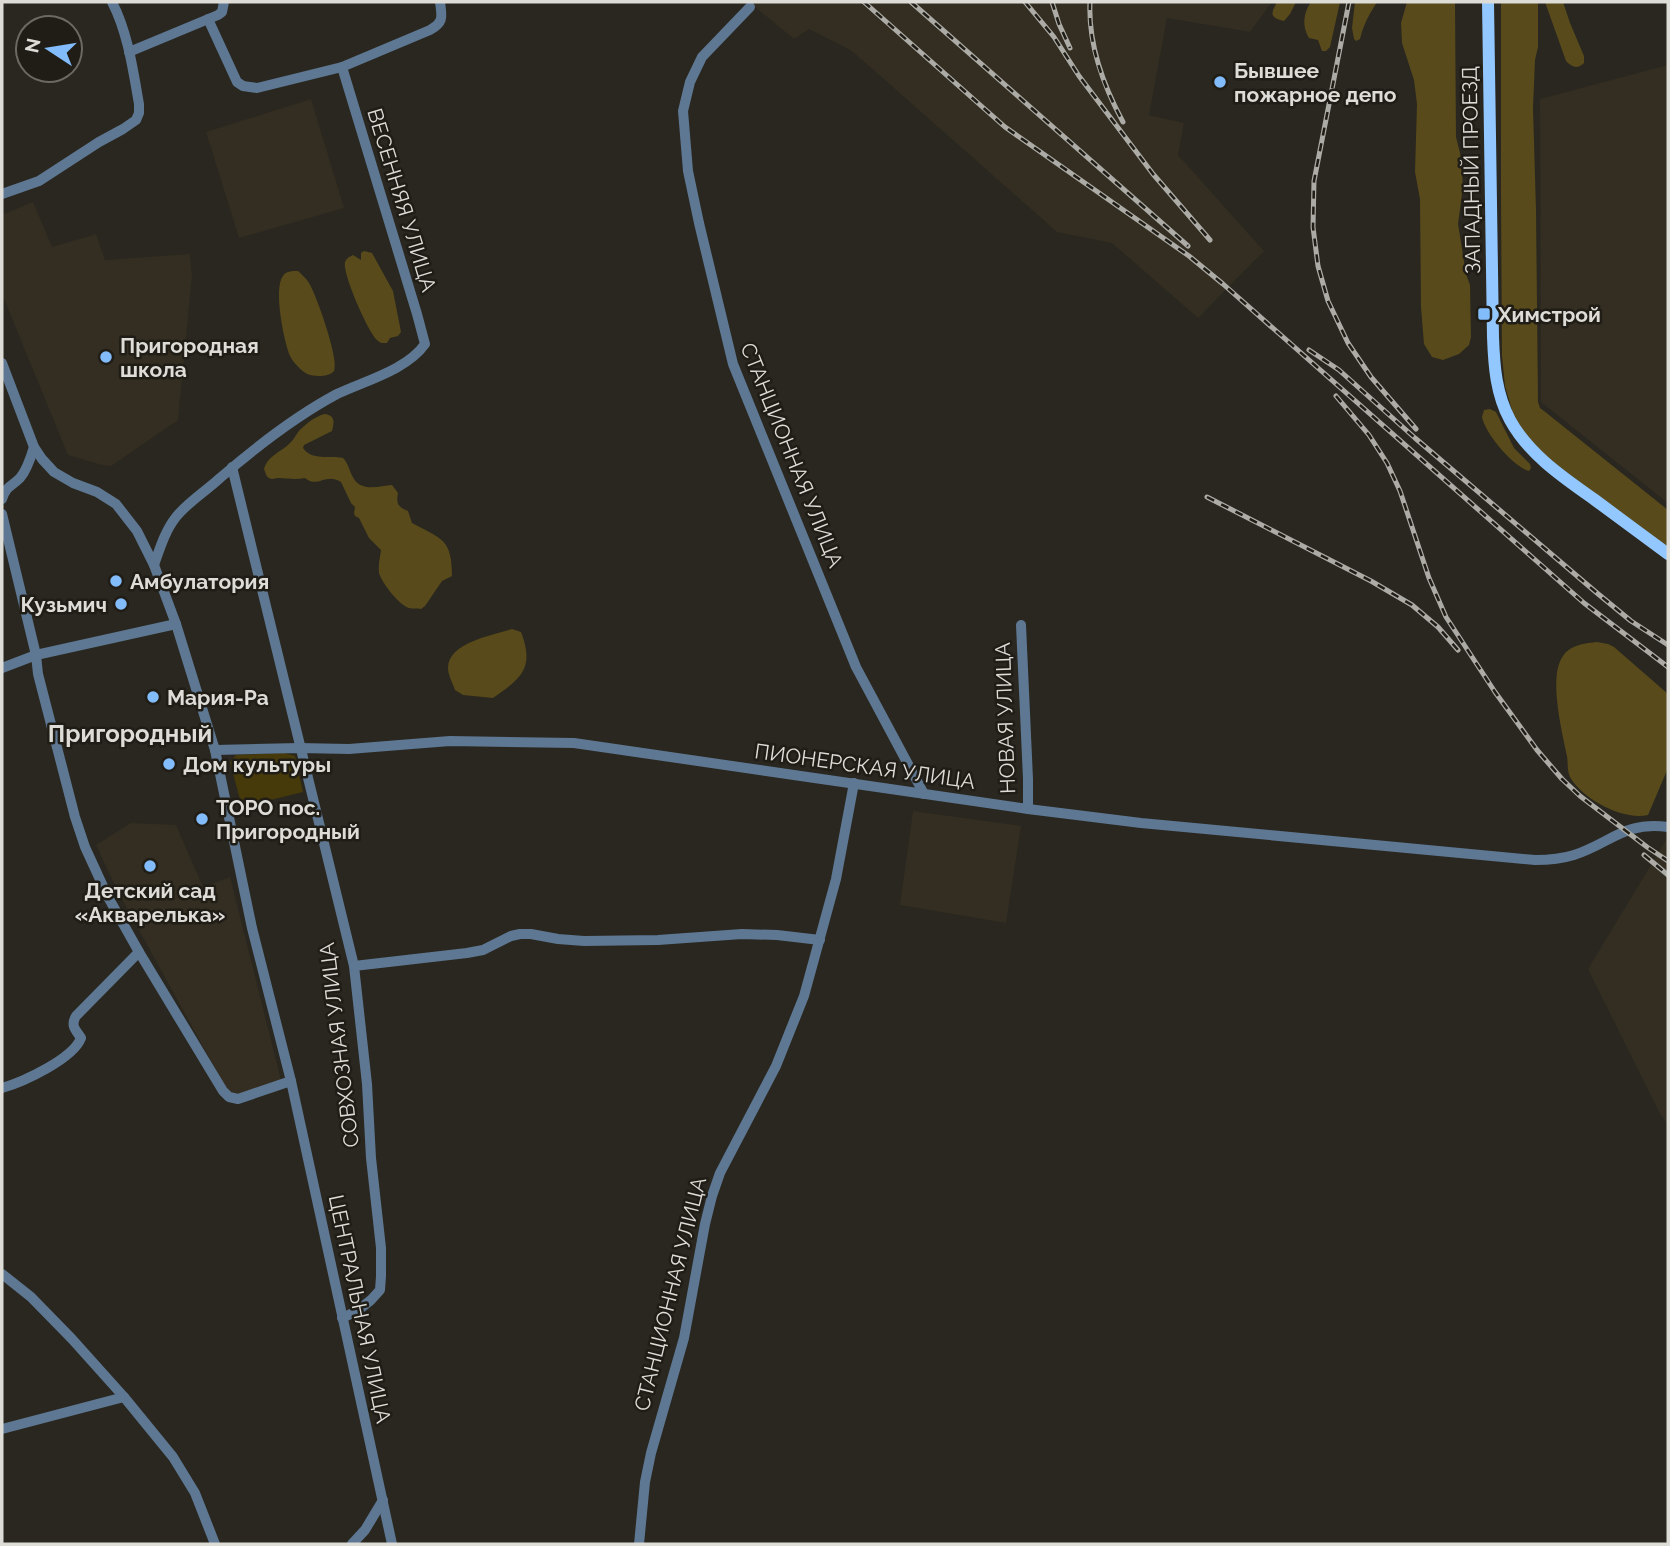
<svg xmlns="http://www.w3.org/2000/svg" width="1670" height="1546" font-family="Raleway,sans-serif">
<rect width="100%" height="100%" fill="#29271f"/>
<!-- built -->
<g fill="#332e21">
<polygon points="749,2 1272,2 1250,32 1167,18 1149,115 1184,123 1178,155 1264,251 1198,318 1112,243 1057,232 852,51 809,29 794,39"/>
<polygon points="1668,65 1668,503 1541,402 1540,99"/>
<polygon points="311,99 344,208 239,238 206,132"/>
<polygon points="33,202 52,247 96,234 105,260 190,254 192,276 178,420 111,466 102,465 68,455 2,294 2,215"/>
<polygon points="913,811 1021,826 1006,923 900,905"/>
<polygon points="131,823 176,825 203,887 230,877 281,1080 239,1095 228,1092 117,890 96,845"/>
<polygon points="1668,837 1668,1125 1659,1112 1588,969"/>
</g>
<!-- green -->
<polygon fill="#46390a" points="285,753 295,756 303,792 242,807 230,762 236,755"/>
<!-- forest -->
<g fill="#584a1b">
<path d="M1277,2H1296L1290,14L1284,21C1269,18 1271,13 1277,2Z"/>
<path d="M1311,2H1340L1330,47L1326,51H1322L1318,40L1309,38C1302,27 1303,13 1311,2Z"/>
<path d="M1355,2H1377C1369,15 1364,23 1360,39L1356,41L1354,39L1352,28Z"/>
<polygon points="1407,2 1455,2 1456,137 1460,153 1463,186 1458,224 1466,274 1470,285 1471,337 1469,345 1459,354 1443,360 1432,357 1424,344 1421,307 1420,199 1415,172 1417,104 1414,80 1402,43 1401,23"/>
<polygon points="1501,2 1538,2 1538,47 1535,60 1533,108 1536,210 1538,402 1540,408 1544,411 1668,510 1668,548 1553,462 1529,441 1514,417 1505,386 1502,356 1501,195"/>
<path d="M1545,2H1563L1570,23L1584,56V63C1577,70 1572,67 1566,61Z"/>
<path d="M364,251L372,253L393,291L401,332L398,336L390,338L387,343C382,343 381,344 377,340C368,332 342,273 345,262C347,258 349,257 353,255L361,260V253Z"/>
<path d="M298,271C302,275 306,278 309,283C316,294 340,361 334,371C331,375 324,376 319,376C314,376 308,375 304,372C299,368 293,362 290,356C284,342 273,288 283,276C286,271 292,271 298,271Z"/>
<path d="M1490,409L1496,412L1514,448L1530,464L1531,468L1529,471C1512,466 1485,433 1482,417L1484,410Z"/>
<path d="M324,414C336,415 334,423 332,431L304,445L303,448C312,461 329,455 343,458C349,464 349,471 354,479C362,492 380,486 392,485L398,493C396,504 398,507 408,511L412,523C441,539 452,538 452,576L442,581L425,606L421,609C417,608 413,609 409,608C399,605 382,583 379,573C378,565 380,558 381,550L369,538L359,518L355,516L354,513L355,507L351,503L341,482C325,472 318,489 305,478C295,480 287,478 278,478C276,478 274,479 272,479C266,478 266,474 264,469C268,455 282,452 291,442C295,438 297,432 301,429C308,422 315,417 324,414Z"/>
<path d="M512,629L521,632C535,669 521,678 493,698L463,695L455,690C453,684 448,675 448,668C448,642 494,635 512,629Z"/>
<path d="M1597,642L1608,644L1614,647L1668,694V768L1648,815C1624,821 1582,799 1570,777C1567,771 1568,762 1567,756C1562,732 1548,676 1563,656C1570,645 1586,643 1597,642Z"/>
</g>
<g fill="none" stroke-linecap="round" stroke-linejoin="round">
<!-- minor -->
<g stroke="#5e7792" stroke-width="10">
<polyline points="750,7 702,57 690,82 683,111 688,171 699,223 733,364 856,667 924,794"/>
<path d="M208,19L237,82L243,86L257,88L342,67L430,30C444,22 442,17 440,2"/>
<polyline points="129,52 218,15 222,12 224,2"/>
<path d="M2,194L39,181L99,142L123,129L136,120L139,113V104C133,70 128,33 112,2"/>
<polyline points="2,363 34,447 42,459 54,472 73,483 97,492 116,504 137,531 154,565 176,624 215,750 252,928 291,1081 392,1544"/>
<polyline points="232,467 354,966 367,1084 371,1158 381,1248 381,1276 380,1290 371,1300 357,1311 342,1318"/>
<path d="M2,499C7,485 11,487 20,478C27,470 31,457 34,447"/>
<polyline points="2,514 36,655 38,674 75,817 85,847 108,897 139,952 223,1091 229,1097 238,1099 291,1081"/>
<path d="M154,565C160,548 165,531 176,517C188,502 206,491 220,478C257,446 294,417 337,394C364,381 407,370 425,344L417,314L342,67"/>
<polyline points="1021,625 1028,779 1028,809"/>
<polyline points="2,668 36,655 176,624"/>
<path d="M215,750L299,748L349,749L450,741L574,743L1028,809L1141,823L1535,860C1548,860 1561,859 1574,855C1611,843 1624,821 1668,827"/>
<polyline points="354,966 467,953 483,950 511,936 520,934 531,934 558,939 584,941 658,940 742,934 777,935 820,940"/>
<path d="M2,1088C23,1082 73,1059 81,1038C76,1030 70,1026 76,1016L139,952"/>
<polyline points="2,1274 31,1297 72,1339 124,1397 173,1457 195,1493 215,1544"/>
<polyline points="2,1429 124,1397"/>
<polyline points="352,1544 365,1530 383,1500"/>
<polyline points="639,1544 645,1482 651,1453 684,1338 705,1224 712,1196 720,1173 776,1066 804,996 836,879 854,783"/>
</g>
<!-- major -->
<path stroke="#93c7ff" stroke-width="12" d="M1488,2L1493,337C1494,366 1496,394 1510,420C1529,455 1564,478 1595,500C1619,518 1644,536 1668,554"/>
<defs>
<g id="rail">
<polyline points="864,2 1005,127 1189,256 1223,284 1584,603 1668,667"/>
<polyline points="911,2 1188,246"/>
<polyline points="1025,2 1054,37 1079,76 1153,174 1210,240"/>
<polyline points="1052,2 1059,24 1070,48"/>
<path d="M1090,2C1088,45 1103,85 1123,122"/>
<polyline points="1349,2 1314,181 1313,227 1318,266 1328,301 1348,343 1371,377 1416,429"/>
<polyline points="1309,350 1339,370 1415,438 1597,593 1631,621 1668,645"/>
<polyline points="1336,396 1369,435 1387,463 1400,491 1429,578 1446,617 1495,692 1537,750 1562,779 1580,796 1647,847 1668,861"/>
<polyline points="1207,497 1371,581 1412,605 1438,627 1458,650"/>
<polyline points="1644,855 1668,875"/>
</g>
</defs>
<!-- rail casing -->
<use href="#rail" stroke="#acaba5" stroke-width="5"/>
<!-- rail -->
<use href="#rail" stroke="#201d16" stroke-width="2.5" stroke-dasharray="8" stroke-linecap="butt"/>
</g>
<!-- markers -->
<g fill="#82bcfa" stroke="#201d16" stroke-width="2.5">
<circle cx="1220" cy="82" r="7"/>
<rect x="1477" y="307" width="14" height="14" rx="3.5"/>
<circle cx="106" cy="357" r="7"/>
<circle cx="116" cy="581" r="7"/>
<circle cx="121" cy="604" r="7"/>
<circle cx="153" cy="697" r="7"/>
<circle cx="169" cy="764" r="7"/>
<circle cx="202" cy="819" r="7"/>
<circle cx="150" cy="866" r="7"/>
</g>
<g text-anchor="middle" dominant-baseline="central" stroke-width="5" stroke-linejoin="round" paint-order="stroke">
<!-- poi labels -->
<g font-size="21" font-weight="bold" fill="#dddcd7" stroke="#201d16" text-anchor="start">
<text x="1234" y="70">Бывшее<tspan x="1234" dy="24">пожарное депо</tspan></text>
<text x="1498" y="314">Химстрой</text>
<text x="120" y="345">Пригородная<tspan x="120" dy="24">школа</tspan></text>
<text x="130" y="581">Амбулатория</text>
<text x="107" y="604" text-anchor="end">Кузьмич</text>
<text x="167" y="697">Мария-Ра</text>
<text x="183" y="764">Дом культуры</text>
<text x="216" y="807">ТОРО пос.<tspan x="216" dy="24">Пригородный</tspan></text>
<text x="150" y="890" text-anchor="middle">Детский сад<tspan x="150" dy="24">«Акварелька»</tspan></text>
</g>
<!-- street labels -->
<g font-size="21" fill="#dddcd7" stroke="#201d16">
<text transform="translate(1471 170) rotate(-91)">ЗАПАДНЫЙ ПРОЕЗД</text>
<text transform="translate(402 200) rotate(73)">ВЕСЕННЯЯ УЛИЦА</text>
<text transform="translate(792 455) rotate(68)">СТАНЦИОННАЯ УЛИЦА</text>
<text transform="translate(1005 718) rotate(-92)">НОВАЯ УЛИЦА</text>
<text transform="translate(865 766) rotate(8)">ПИОНЕРСКАЯ УЛИЦА</text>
<text transform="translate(339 1045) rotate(-97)">СОВХОЗНАЯ УЛИЦА</text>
<text transform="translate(670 1294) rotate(-76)">СТАНЦИОННАЯ УЛИЦА</text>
<text transform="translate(360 1309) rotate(78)">ЦЕНТРАЛЬНАЯ УЛИЦА</text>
</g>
<!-- quarter labels -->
<g font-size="24" font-weight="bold" fill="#dddcd7" stroke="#201d16">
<text x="130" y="733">Пригородный</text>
</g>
</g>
<!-- border -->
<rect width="1670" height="1546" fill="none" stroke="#dddcd7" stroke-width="7"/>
<!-- north arrow -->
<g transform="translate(49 49) rotate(282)"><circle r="33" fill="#201d16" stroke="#6c6963" stroke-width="2"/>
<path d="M0-5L12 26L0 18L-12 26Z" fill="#82bcfa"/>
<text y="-10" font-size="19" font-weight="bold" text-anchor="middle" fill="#dddcd7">N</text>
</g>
</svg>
